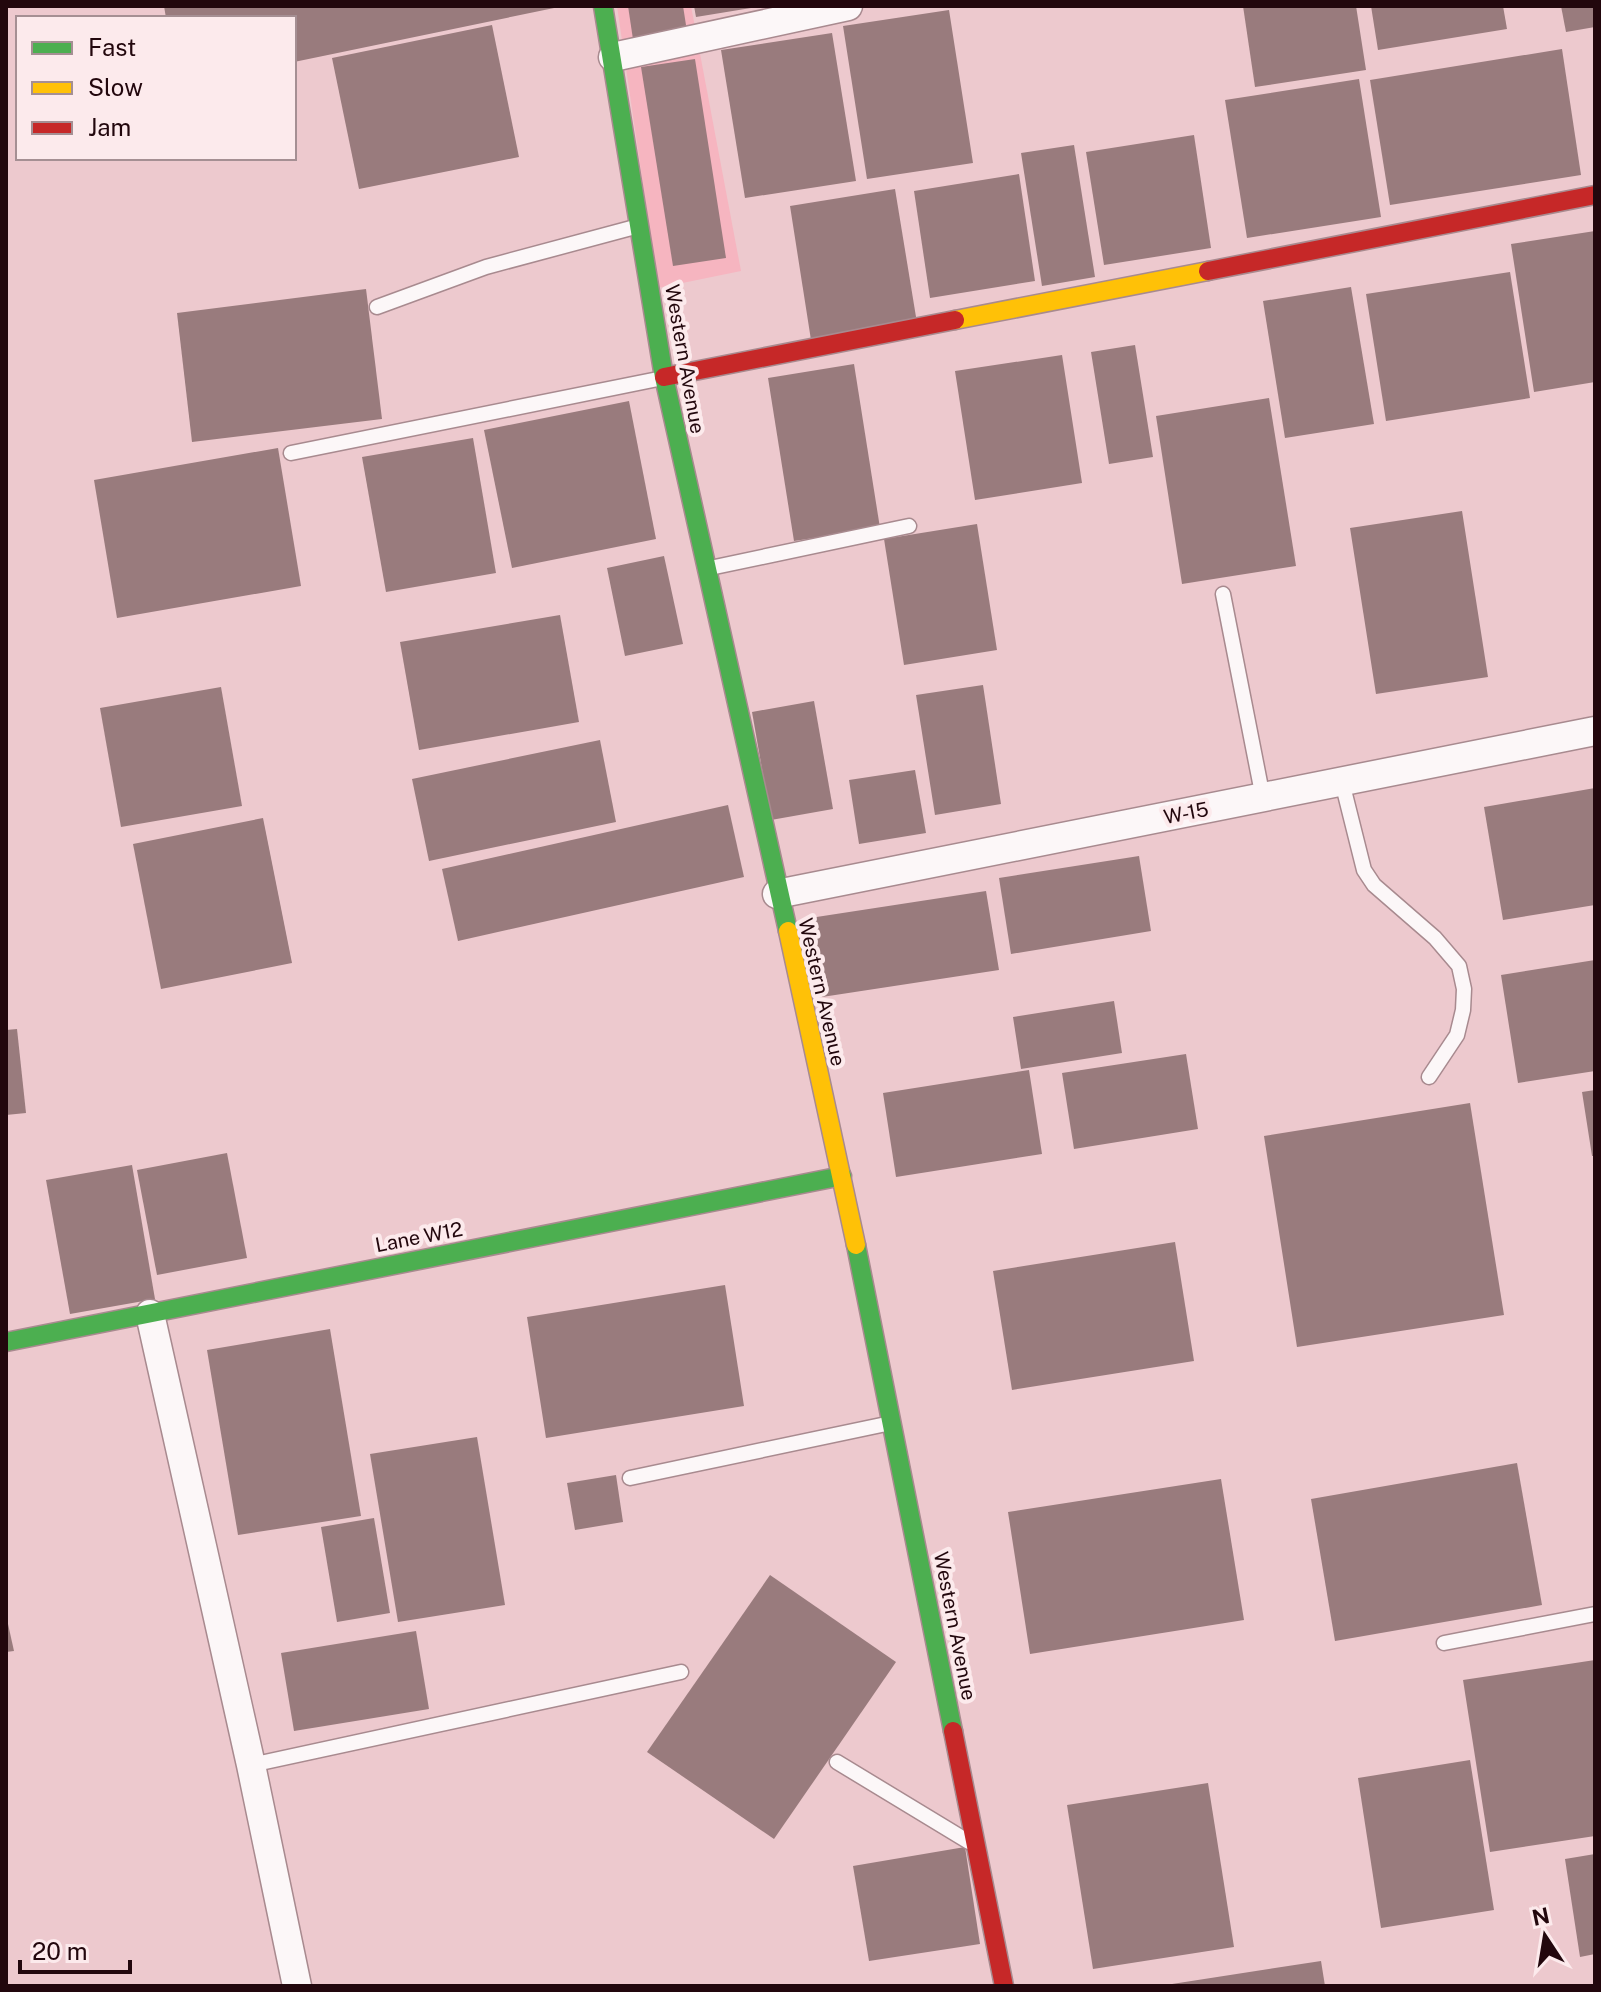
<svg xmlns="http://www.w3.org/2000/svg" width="1601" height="1992" font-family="'Public Sans',sans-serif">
<rect width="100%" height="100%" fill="#edc9ce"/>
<!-- built -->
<polygon fill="#f6b5c0" points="617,6 691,6 741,271 658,288"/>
<!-- building -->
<g fill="#997b7d">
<polygon points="164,6 559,6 559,7 294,62 294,18 166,18"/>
<polygon points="628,6 683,6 688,38 634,46"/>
<polygon points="694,6 751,6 751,8 696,17"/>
<polygon points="1243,6 1356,6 1366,70 1255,87"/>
<polygon points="1371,6 1503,6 1507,29 1378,50"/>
<polygon points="1561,6 1595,6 1595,27 1566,32"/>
<polygon points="949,10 973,163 867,179 843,26"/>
<polygon points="492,25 519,157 359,189 332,58"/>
<polygon points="832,33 856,181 745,198 721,50"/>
<polygon points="1562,49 1581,175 1390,205 1370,80"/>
<polygon points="695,59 726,258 673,266 641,67"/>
<polygon points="1359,79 1381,217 1247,238 1225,100"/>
<polygon points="1194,135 1211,248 1104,265 1086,152"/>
<polygon points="1074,145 1095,277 1042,286 1021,153"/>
<polygon points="1019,174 1035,281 930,298 914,191"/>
<polygon points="895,189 917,323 811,340 790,206"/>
<polygon points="1595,231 1595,382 1534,392 1511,244"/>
<polygon points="1510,272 1530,398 1386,421 1366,294"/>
<polygon points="1351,287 1374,424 1285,438 1263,301"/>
<polygon points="366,289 382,419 192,442 177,313"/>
<polygon points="1135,345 1153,457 1109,464 1091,352"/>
<polygon points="1062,355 1082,483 975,500 955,371"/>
<polygon points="854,364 880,528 794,541 768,378"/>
<polygon points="1269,398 1296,566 1182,584 1156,416"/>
<polygon points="629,401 656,539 512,568 484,430"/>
<polygon points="473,438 496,573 386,592 362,457"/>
<polygon points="278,448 301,586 117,618 94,480"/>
<polygon points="1462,511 1488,677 1376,694 1350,528"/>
<polygon points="977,524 997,650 904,665 884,539"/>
<polygon points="664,556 683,644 625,656 607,568"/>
<polygon points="560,615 579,722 419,750 400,642"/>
<polygon points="983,685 1001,804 935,815 916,695"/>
<polygon points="221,687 242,806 121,827 100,708"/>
<polygon points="814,701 833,809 771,820 752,712"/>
<polygon points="600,740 616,822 429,861 412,779"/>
<polygon points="915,770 926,833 859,844 849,780"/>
<polygon points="1595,788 1595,905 1503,920 1484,807"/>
<polygon points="728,805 744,877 458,941 442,869"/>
<polygon points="263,818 292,963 161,989 133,844"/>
<polygon points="1139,856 1151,931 1011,954 999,878"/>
<polygon points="986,891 999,970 822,997 810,918"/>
<polygon points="1595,960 1595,1071 1518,1083 1501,975"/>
<polygon points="1114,1001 1122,1053 1021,1069 1013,1017"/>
<polygon points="17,1029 26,1113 6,1115 6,1030"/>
<polygon points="1186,1054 1198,1129 1074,1149 1062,1073"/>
<polygon points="1029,1070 1042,1154 896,1177 883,1093"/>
<polygon points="1595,1090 1595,1156 1592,1156 1582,1092"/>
<polygon points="1470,1103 1504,1315 1297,1347 1264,1136"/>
<polygon points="227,1153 247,1258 157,1275 137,1170"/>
<polygon points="132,1165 155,1299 70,1314 46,1180"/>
<polygon points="1175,1242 1194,1361 1012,1390 993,1271"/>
<polygon points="725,1285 744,1406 546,1438 527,1317"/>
<polygon points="330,1329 361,1516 238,1535 207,1350"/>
<polygon points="477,1437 505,1605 398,1622 370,1454"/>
<polygon points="1517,1463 1542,1605 1335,1641 1311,1499"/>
<polygon points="616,1475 623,1522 575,1530 567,1483"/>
<polygon points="1221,1479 1244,1620 1030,1654 1008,1512"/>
<polygon points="374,1518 390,1613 337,1622 321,1527"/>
<polygon points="770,1575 896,1662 774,1839 647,1752"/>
<polygon points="6,1615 14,1651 6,1652"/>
<polygon points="416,1631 429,1709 294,1731 281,1653"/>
<polygon points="1595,1660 1595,1836 1490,1852 1463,1680"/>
<polygon points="1470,1760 1494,1910 1381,1928 1358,1778"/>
<polygon points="1208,1783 1234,1947 1093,1969 1067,1805"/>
<polygon points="965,1847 980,1944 869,1961 853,1866"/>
<polygon points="1595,1854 1595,1954 1580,1957 1565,1859"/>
<polygon points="1321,1961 1325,1986 1172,1986 1172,1984"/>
</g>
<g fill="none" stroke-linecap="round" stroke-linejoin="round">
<defs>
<g id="lane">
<polyline points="377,307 486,267 635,227"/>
<polyline points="291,453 663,378"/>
<polyline points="710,568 909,526"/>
<polyline points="1223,594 1263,798"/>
<polyline points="1342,782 1364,870 1374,885 1435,938 1459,966 1464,989 1463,1010 1457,1035 1429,1077"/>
<polyline points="630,1478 891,1423"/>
<polyline points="1444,1643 1595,1614"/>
<polyline points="837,1762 969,1842"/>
<polyline points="251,1765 681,1672"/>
</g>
<g id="street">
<polyline points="613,57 848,6"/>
<polyline points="777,894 1595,731"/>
<polyline points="150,1314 251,1765 297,1986"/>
</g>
<g id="fast">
<polyline points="603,6 664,377 788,931"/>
<polyline points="856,1245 953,1731"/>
<polyline points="6,1342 842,1176"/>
</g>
<g id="slow">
<polyline points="955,320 1208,271"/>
<polyline points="788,931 856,1245"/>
</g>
<g id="jam">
<polyline points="1208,271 1595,195"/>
<polyline points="664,377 955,320"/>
<polyline points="953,1731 1004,1986"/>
</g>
</defs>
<!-- lane casing -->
<use href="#lane" stroke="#a88a8f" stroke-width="17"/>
<!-- street casing -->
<use href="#street" stroke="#a88a8f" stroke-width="31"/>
<!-- fast casing -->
<use href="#fast" stroke="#a88a8f" stroke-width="21"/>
<!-- slow casing -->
<use href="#slow" stroke="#a88a8f" stroke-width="21"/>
<!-- jam casing -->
<use href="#jam" stroke="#a88a8f" stroke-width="21"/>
<!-- lane -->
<use href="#lane" stroke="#fcf7f8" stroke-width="14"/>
<!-- street -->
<use href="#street" stroke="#fcf7f8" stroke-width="28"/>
<!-- fast -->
<use href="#fast" stroke="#4caf50" stroke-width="18"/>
<!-- slow -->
<use href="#slow" stroke="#ffc107" stroke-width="18"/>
<!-- jam -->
<use href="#jam" stroke="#c62828" stroke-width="18"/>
</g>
<g text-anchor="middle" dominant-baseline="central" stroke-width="8" stroke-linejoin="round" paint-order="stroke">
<!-- street labels -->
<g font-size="20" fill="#22070d" stroke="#fceaec">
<text transform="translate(685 359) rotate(80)">Western Avenue</text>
<text transform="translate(1186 813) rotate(-11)">W-15</text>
<text transform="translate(822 992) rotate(77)">Western Avenue</text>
<text transform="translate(419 1237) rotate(-11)">Lane W12</text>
<text transform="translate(955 1626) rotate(79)">Western Avenue</text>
</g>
</g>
<!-- border -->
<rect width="1601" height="1992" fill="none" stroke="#22070d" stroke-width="16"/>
<!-- legend -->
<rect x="16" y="16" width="280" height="144" fill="#fceaec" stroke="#a58f93" stroke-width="2"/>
<rect x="32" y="42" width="40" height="12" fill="#4caf50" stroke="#a58f93" stroke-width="2"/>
<text x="88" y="56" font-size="24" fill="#22070d">Fast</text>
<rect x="32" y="82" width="40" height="12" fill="#ffc107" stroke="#a58f93" stroke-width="2"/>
<text x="88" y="96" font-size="24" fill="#22070d">Slow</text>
<rect x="32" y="122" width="40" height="12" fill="#c62828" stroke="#a58f93" stroke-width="2"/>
<text x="88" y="136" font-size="24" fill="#22070d">Jam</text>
<!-- north arrow -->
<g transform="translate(1545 1936) rotate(348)" stroke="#fceaec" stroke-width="6" paint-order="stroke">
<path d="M0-6L14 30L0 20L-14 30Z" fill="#22070d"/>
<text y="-12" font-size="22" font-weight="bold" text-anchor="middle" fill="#22070d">N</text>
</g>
<!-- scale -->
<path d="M20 1960v12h110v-12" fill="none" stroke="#22070d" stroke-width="4"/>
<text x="32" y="1960" font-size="24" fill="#22070d" stroke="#fceaec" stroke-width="6" paint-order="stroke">20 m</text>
</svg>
